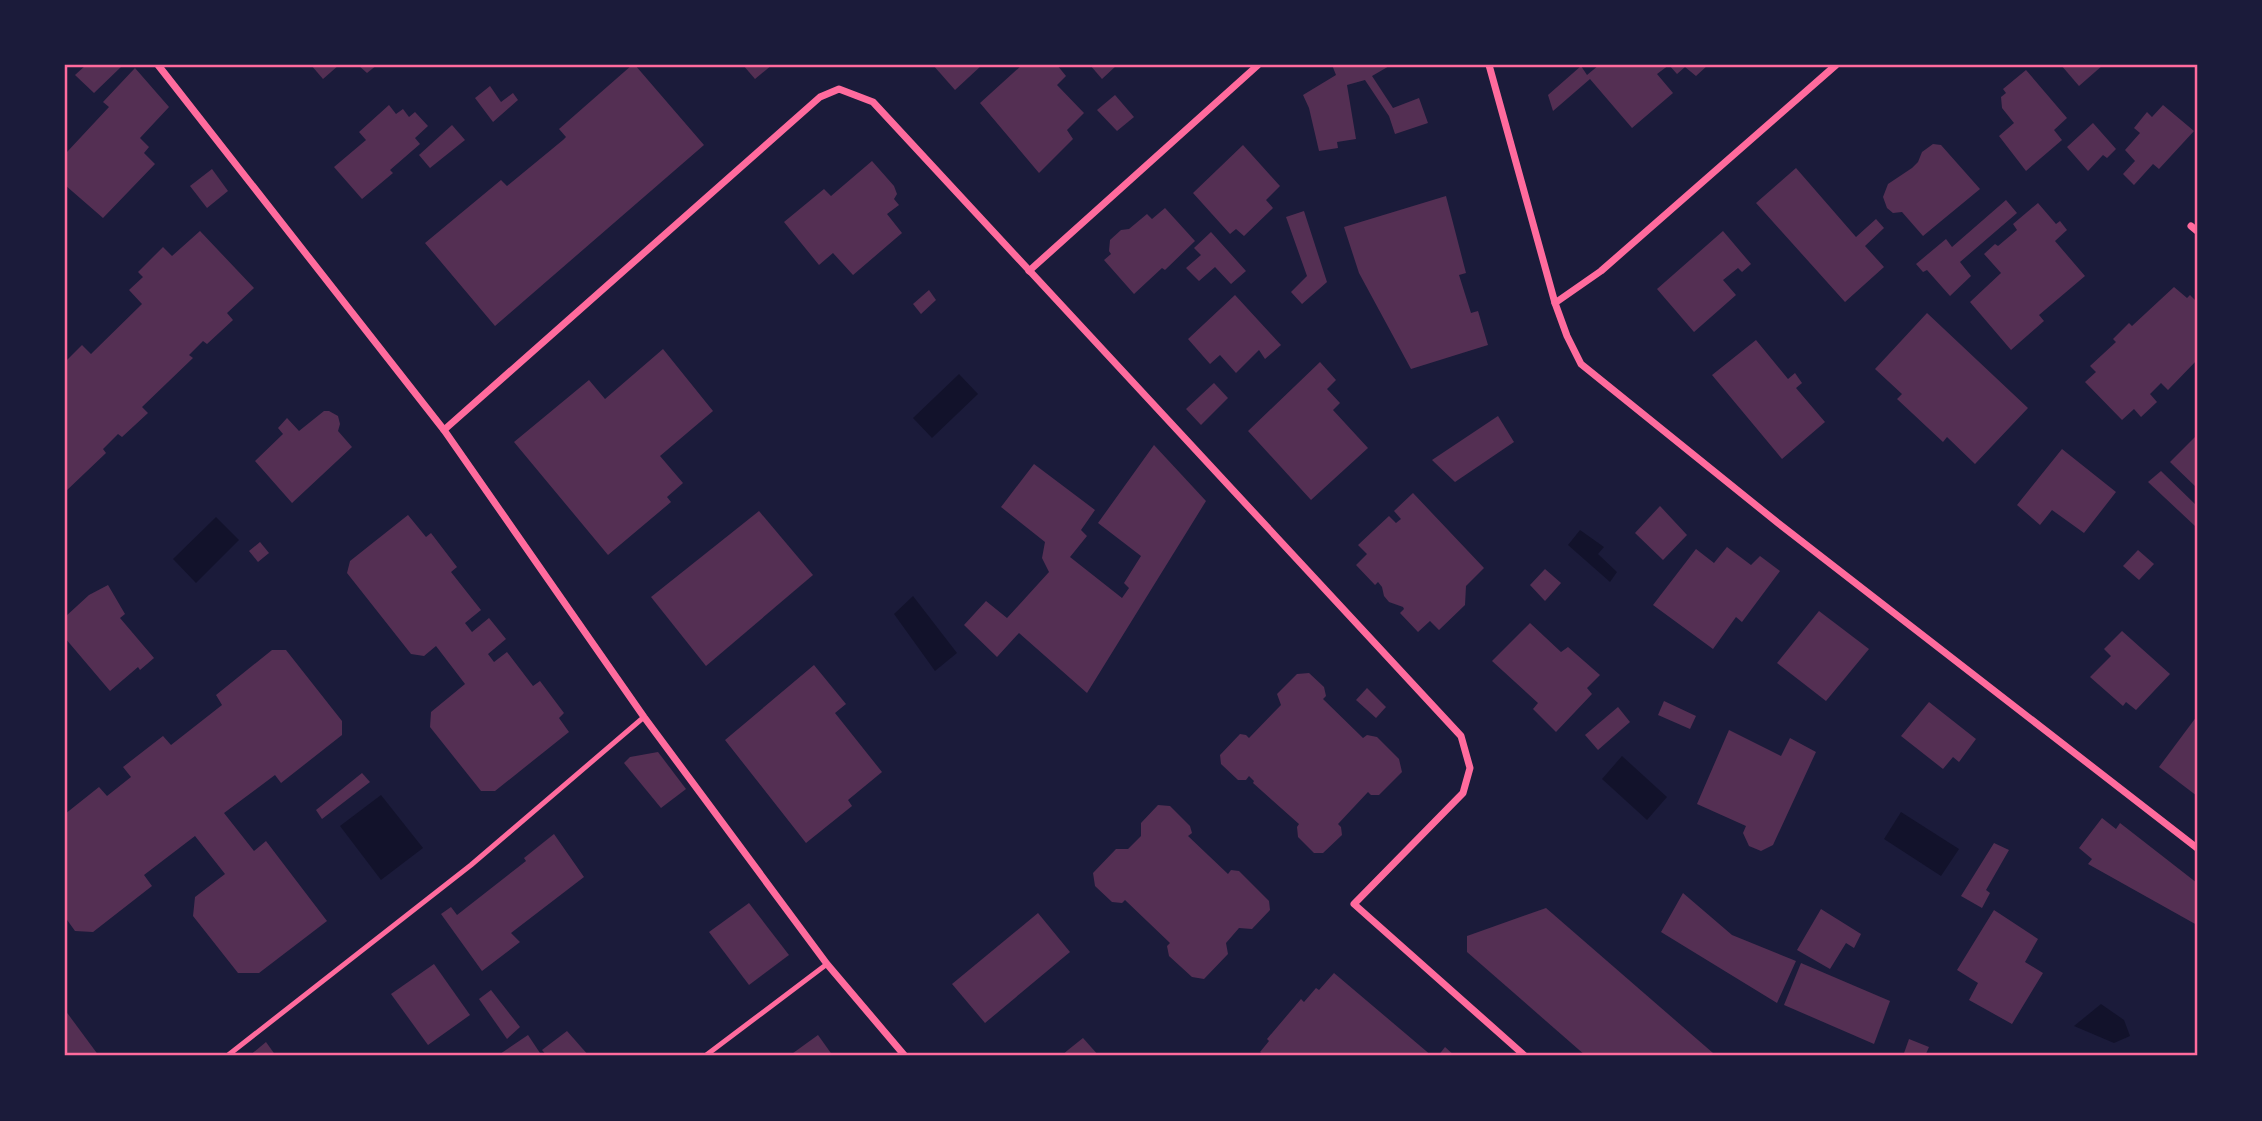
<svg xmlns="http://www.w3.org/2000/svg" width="2262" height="1121" font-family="'DejaVu Sans',sans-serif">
<rect width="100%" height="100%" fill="#1b1b3a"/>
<!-- water -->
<g fill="#12122b">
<polygon points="959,374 978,394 932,438 913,418"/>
<polygon points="216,517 239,540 196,583 173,559"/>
<polygon points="1580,530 1604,547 1598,554 1617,572 1610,582 1568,545"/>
<polygon points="913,596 957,653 935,671 894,614"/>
<polygon points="1622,756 1667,797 1647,820 1602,779"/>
<polygon points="381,795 423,848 381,880 340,826"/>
<polygon points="1901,812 1959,849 1941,876 1884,839"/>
<polygon points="2101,1004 2124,1020 2130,1036 2114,1043 2074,1026"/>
</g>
<!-- building -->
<g fill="#542f53">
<polygon points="86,65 123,65 94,93 75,75"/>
<polygon points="311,65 339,65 323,79"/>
<polygon points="358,65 377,65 367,73"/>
<polygon points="632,65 635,65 704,145 495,326 425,243 501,180 507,186 563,140 566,137 559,129"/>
<polygon points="743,65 772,65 755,79"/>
<polygon points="933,65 982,65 955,90"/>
<polygon points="1022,65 1057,65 1066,76 1057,85 1084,113 1067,130 1073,139 1039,173 980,103"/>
<polygon points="1090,65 1117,65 1102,79"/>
<polygon points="1332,65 1391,65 1372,76 1393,108 1419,98 1428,123 1395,134 1389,116 1365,80 1347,85 1356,139 1337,142 1338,148 1319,151 1309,108 1303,95 1336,75"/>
<polygon points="1599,65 1669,65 1657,74 1673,93 1632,128 1590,79 1553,111 1548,95 1581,66 1587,75"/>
<polygon points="1669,65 1708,65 1696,76 1685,67 1677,74"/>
<polygon points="2061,65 2103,65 2079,86"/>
<polygon points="135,68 169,107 140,138 149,147 144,153 155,164 103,218 65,185 65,149 67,152 109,107 103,102"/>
<polygon points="2026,70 2067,118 2054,130 2062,140 2026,171 1999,136 2014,123 2002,108 2001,97 2006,93 2003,89"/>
<polygon points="490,86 501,102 513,93 518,100 493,122 475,98"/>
<polygon points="1115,95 1134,117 1117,131 1097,110"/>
<polygon points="389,105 396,114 403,109 409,117 415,112 428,126 415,138 420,144 390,170 393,173 362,199 334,167 366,140 359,132"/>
<polygon points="2163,105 2194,131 2159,169 2153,164 2134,185 2123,174 2135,161 2125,150 2140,133 2134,128 2147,112 2152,117"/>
<polygon points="2093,123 2116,149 2107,158 2103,155 2088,171 2067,147"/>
<polygon points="452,125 465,140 430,168 419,155"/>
<polygon points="1933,144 1941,145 1980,189 1923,236 1902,212 1893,213 1887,208 1883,197 1888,184 1912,168 1918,162 1922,152"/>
<polygon points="1243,145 1280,186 1266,200 1273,208 1244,236 1236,229 1230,234 1193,193"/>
<polygon points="872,161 894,186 897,194 894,199 899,205 887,214 902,233 853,275 833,253 819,265 784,222 824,189 831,196"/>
<polygon points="1796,168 1856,237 1876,219 1884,228 1865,246 1884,267 1845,302 1756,203"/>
<polygon points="212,169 228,191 207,208 190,186"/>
<polygon points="1446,196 1466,273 1459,275 1471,313 1478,311 1488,345 1411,369 1359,273 1344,227"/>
<polygon points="2006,200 2017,213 1960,262 1971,276 1950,296 1927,270 1923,272 1916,264 1946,239 1952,247"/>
<polygon points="2038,203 2056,224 2060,221 2067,230 2055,241 2085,276 2039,315 2044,321 2011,350 1970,302 2001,273 1984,254 1995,244 1998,246 2017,230 2013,224"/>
<polygon points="1165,208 1195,241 1165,270 1162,268 1134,294 1104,260 1111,254 1109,251 1110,240 1121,230 1129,229 1147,214 1152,219"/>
<polygon points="1304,211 1327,282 1302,304 1291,292 1307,276 1286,217"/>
<polygon points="200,231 254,288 227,313 233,320 207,344 203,341 189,355 193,358 142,407 148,413 122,437 118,434 103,449 106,453 65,492 65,362 82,345 91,354 142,304 129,290 143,277 138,272 163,247 172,256"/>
<polygon points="1723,231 1751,264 1742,272 1738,268 1723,280 1736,295 1694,332 1657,289"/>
<polygon points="1211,232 1246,271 1231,284 1215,267 1199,281 1186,268 1201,255 1194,248"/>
<polygon points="2174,287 2187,298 2190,295 2197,302 2197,360 2168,390 2161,383 2150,394 2157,402 2141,417 2134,409 2122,420 2085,382 2096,372 2090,366 2116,342 2113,339 2129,323 2132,326"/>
<polygon points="929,290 936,300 921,314 913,304"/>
<polygon points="1235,295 1281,345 1265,359 1259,350 1236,373 1220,355 1210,364 1188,339"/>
<polygon points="1927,313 2028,408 1975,464 1947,437 1943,442 1897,399 1902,394 1875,369"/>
<polygon points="1756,340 1788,379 1795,373 1802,383 1796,388 1825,422 1782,459 1712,375"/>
<polygon points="663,349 713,411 660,456 683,483 667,497 671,502 608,555 514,442 589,380 605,399"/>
<polygon points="1320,362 1336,380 1327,389 1340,403 1333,410 1368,448 1311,500 1248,431"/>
<polygon points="1214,383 1228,398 1201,425 1186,409"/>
<polygon points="324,411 329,411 338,416 340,424 338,431 352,447 292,503 255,461 283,434 278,428 287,418 299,431"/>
<polygon points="1498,416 1514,442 1455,482 1432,460"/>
<polygon points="2197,435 2197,488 2170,462"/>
<polygon points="1154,445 1206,501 1087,693 1019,633 997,657 964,625 986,601 1007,618 1049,572 1042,558 1045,542 1001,507 1034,464 1095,510 1081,530 1087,536 1070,557 1122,598 1129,588 1124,583 1141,556 1098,523"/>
<polygon points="2062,449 2116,492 2084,533 2052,510 2040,525 2017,505"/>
<polygon points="2161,471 2197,506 2197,523 2195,526 2148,482"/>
<polygon points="1413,493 1484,568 1466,586 1465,605 1439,630 1430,621 1418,632 1400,613 1404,609 1403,607 1389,602 1384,596 1382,587 1378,582 1375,585 1356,565 1367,554 1358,545 1389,516 1396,523 1401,519 1394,511"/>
<polygon points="1660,506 1687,535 1663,560 1635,533"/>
<polygon points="759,511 813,575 706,666 651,597"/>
<polygon points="408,515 426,537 431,533 457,567 451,572 481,610 465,623 472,632 489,618 506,639 488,654 494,662 507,652 533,686 540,681 564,713 559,718 569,732 495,791 481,791 430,727 431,712 465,684 436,646 424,656 411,654 347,573 350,561"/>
<polygon points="260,542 269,553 258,562 249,551"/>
<polygon points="1727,547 1751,565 1760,556 1780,571 1742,622 1736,617 1713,649 1653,605 1696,549 1714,563"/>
<polygon points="2138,550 2154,564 2139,580 2123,566"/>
<polygon points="1545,569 1561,583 1545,601 1530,585"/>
<polygon points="108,585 125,614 120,618 154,658 140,670 138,667 110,691 65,638 65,617 89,595"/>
<polygon points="1819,611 1869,649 1826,701 1777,663"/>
<polygon points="1530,623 1561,652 1568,647 1600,675 1587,688 1592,694 1556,732 1533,709 1538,703 1492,661"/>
<polygon points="2122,631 2170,674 2136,710 2126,702 2123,706 2090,677 2111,656 2104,649"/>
<polygon points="272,650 286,650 342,721 342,735 281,783 275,775 224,813 254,851 266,841 327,921 259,973 238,973 193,916 195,897 225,874 195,836 144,875 152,886 93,932 75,931 65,917 65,814 99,787 107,796 131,777 123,767 163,736 171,745 222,705 216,695"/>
<polygon points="814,665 846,704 835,713 882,772 848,800 852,806 806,843 725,740"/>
<polygon points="1309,673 1324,687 1326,696 1323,699 1363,738 1367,735 1377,737 1399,759 1402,772 1379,795 1371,795 1368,792 1338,824 1341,827 1342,835 1323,853 1314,853 1298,837 1297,827 1299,824 1253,783 1254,781 1249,776 1246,780 1238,780 1221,764 1220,755 1240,734 1246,735 1249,738 1281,705 1277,694 1297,674"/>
<polygon points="1367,688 1386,707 1376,718 1356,700"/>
<polygon points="1664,701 1696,716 1690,729 1658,715"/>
<polygon points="1929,702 1976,739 1959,762 1953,757 1943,769 1901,736"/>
<polygon points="1618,707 1630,722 1598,750 1585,735"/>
<polygon points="2197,716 2197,796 2159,767"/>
<polygon points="1729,730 1781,756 1790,738 1816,752 1773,845 1761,851 1749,846 1743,833 1746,826 1697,804"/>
<polygon points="658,752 686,789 661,808 624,763 630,757"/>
<polygon points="362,773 370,782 322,819 316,810"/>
<polygon points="1158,805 1170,806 1190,826 1192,833 1188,836 1228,874 1231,870 1239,871 1269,901 1270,910 1252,929 1239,928 1226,943 1228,954 1204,979 1192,977 1169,956 1167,946 1170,943 1125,900 1122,903 1112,902 1095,886 1093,873 1116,849 1128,849 1141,836 1141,823"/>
<polygon points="2102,818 2116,829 2120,823 2197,883 2197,925 2088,864 2092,859 2079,848"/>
<polygon points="554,834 584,877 511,933 520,942 482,971 441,914 451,907 457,915 526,861 524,858"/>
<polygon points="1994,843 2009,850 1986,890 1990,893 1982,908 1961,896"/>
<polygon points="1683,893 1732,935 1796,961 1777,1003 1661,932"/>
<polygon points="749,903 789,955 749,985 709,932"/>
<polygon points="1546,908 1713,1053 1714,1056 1586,1056 1467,952 1467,936"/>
<polygon points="1821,909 1861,934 1854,948 1846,943 1830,969 1797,950"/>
<polygon points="1994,910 2038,939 2025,962 2043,973 2012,1024 1969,1000 1978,983 1957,970"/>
<polygon points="1038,913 1070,952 985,1023 952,984"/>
<polygon points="1801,963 1890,1001 1874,1044 1784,1005"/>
<polygon points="434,964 470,1015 428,1045 391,994"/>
<polygon points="1334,973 1432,1056 1265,1056 1260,1052 1269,1041 1267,1039 1301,999 1304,1002 1316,988 1319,990"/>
<polygon points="491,990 520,1027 507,1039 479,999"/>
<polygon points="65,1010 99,1056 65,1056"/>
<polygon points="567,1031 589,1056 547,1056 542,1050"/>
<polygon points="528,1035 542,1056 497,1056"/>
<polygon points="818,1035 833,1056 789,1056"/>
<polygon points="1083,1038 1099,1056 1061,1056 1068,1050"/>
<polygon points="1909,1039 1929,1047 1925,1056 1903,1056"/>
<polygon points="266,1042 276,1056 249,1056"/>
<polygon points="1445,1047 1455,1056 1438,1056"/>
</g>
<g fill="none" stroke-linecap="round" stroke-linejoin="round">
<!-- service -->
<g stroke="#ff6b9d" stroke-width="5">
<polyline points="227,1056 471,865 644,717"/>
<polyline points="705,1056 827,964"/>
</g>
<!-- minor -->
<g stroke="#ff6b9d" stroke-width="7">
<polyline points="158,65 444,430 644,717 827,964 905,1056"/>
<polyline points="1489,65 1555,303 1567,336 1581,364 1778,523 2197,848"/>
<polyline points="2191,226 2197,231"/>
<polyline points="1029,271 1258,65"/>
<polyline points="1555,303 1601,271 1836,65"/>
<polyline points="444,430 820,97 839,89 873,102 1461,736 1470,768 1463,793 1354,904 1525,1056"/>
</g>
</g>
<!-- border -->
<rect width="2262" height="1121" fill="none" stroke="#1b1b3a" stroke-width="133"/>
<rect x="66" y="66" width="2130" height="988" fill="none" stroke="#ff6b9d" stroke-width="2.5"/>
</svg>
